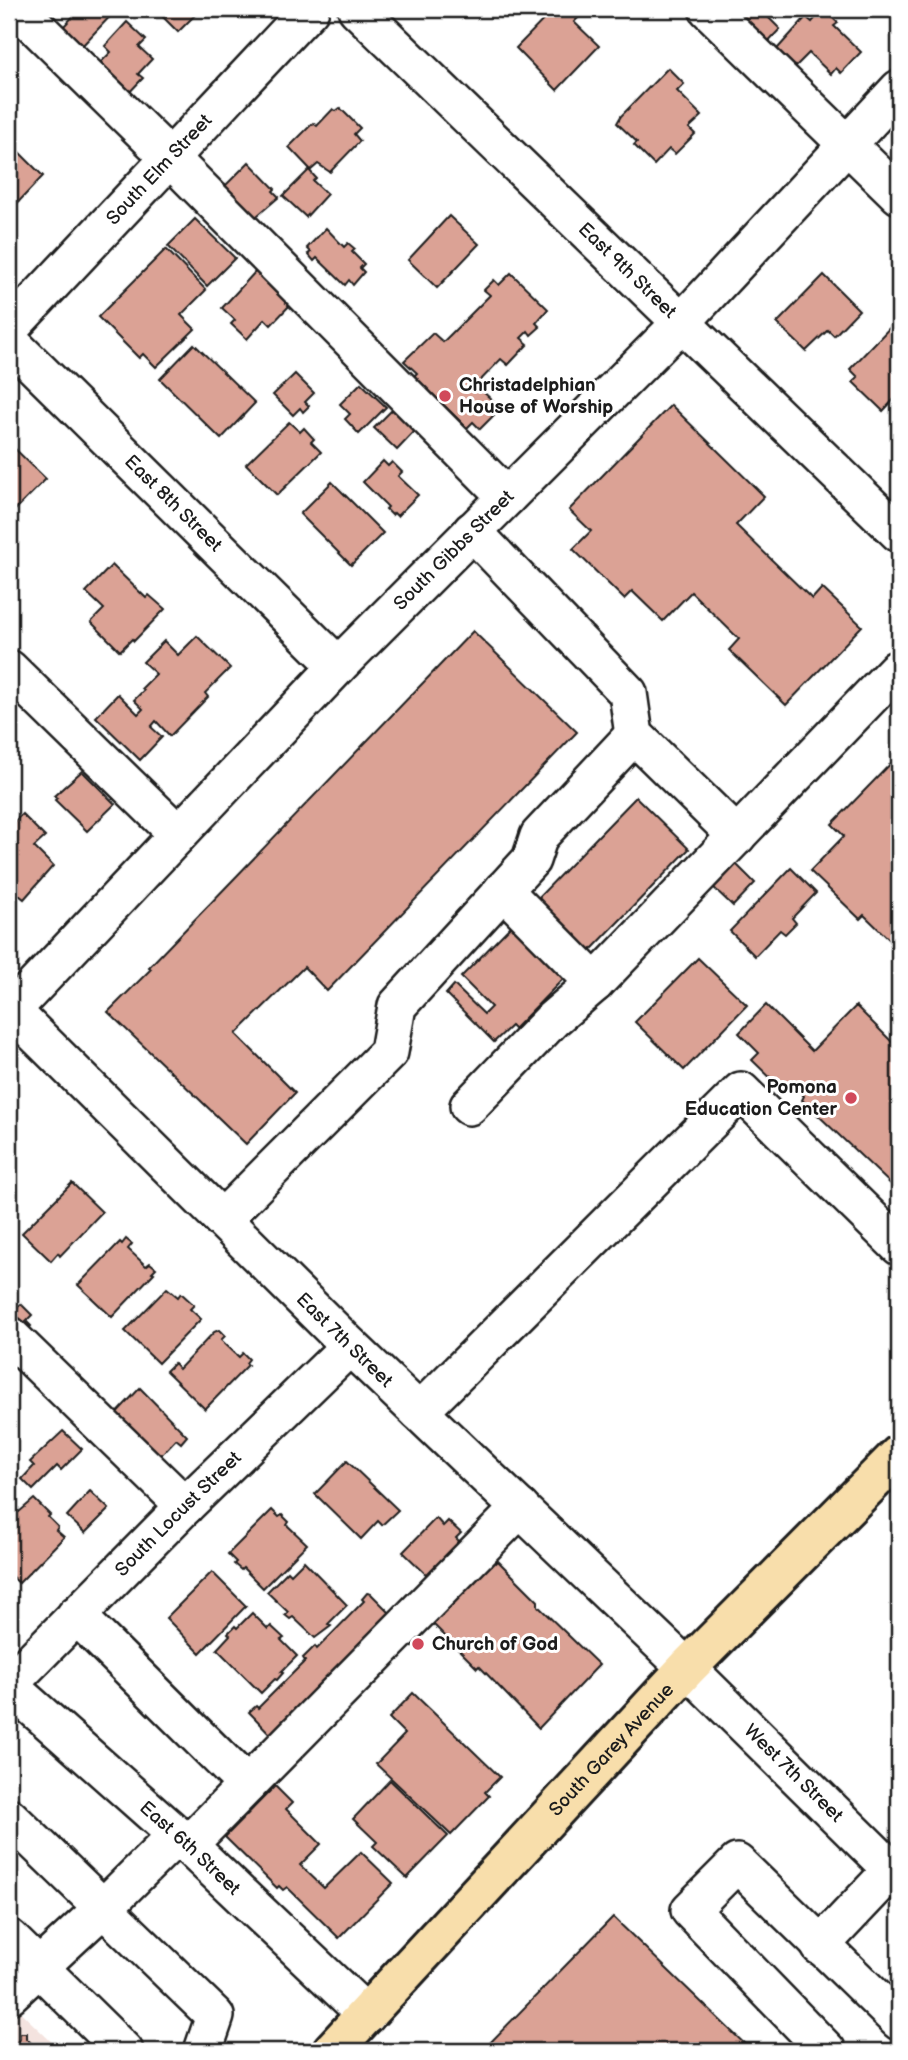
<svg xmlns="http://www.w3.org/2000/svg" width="908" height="2060" font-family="'Balsamiq Sans',sans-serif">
<rect width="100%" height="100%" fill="#fff"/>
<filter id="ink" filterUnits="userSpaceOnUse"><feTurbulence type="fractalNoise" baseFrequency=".0143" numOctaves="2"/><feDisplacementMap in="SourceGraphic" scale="14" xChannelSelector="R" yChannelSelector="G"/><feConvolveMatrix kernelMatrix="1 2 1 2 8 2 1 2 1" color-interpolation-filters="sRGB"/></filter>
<g filter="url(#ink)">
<!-- built -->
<polygon fill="#f4e3df" points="9,2001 61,2051 9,2051"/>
<!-- building -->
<g fill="#dba295" stroke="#1c1c1c" stroke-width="2">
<polygon points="80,9 117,9 81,47 62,28"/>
<polygon points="155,9 201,9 178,32"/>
<polygon points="554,9 587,9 574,22 599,46 557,90 516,48"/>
<polygon points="714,9 764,9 762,11 780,29 758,52"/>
<polygon points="823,9 838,23 834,26 861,52 841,73 836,68 831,74 809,53 787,75 769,58 806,17 812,22"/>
<polygon points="127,22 146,40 139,47 152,59 138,74 143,78 124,98 94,69 111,52 105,46"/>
<polygon points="668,68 684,84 677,91 702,116 689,128 695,134 675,154 669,149 654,165 634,145 637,142 617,123 621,116"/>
<polygon points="340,108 360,128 354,134 360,141 330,172 318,164 311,170 289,147 313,123 317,126 333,109 336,111"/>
<polygon points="9,148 13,152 16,149 43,176 9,212"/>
<polygon points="249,162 275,189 273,191 279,197 251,221 220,191"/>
<polygon points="309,170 316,178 313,181 327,194 306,217 283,196"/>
<polygon points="449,216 479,244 437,288 408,260"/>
<polygon points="195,219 235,258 207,286 168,246"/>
<polygon points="326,228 344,247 348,243 355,249 352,252 364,264 360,268 364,272 353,285 349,280 345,285 317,258 314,261 308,254 311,252 307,248"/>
<polygon points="166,249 206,290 181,315 195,329 156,367 143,354 139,358 98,317"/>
<polygon points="256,271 291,304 271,325 265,319 247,339 231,324 235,320 222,308"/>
<polygon points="511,273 548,309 536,323 540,327 531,335 528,331 521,338 528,344 508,365 501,359 476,385 494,402 487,409 494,415 480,429 473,422 467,428 414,376 417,373 404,361 433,333 443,342 490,295 484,290 494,280 499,285"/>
<polygon points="824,275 859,310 834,336 828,330 806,351 777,323"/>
<polygon points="899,318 899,394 883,411 853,382 858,377 850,369"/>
<polygon points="194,344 255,403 221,439 160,379"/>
<polygon points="295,374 314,393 305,402 309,406 303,412 300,408 293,415 273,395"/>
<polygon points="361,383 386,407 359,434 345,419 350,414 340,404"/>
<polygon points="671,405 764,496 736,525 812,599 822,588 862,626 786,705 729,650 739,639 691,592 663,621 632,591 624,599 573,549 591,531 569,510"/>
<polygon points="395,407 417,429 397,450 374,428"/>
<polygon points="289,422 300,432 304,428 314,439 311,442 321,452 277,495 246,464"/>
<polygon points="9,443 46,479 10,515 9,514"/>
<polygon points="383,461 388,466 392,462 402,472 398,476 418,495 397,516 394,513 392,515 386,509 388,507 363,482"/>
<polygon points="332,482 383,533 351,565 300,514"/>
<polygon points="112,565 146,598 149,595 165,609 134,641 132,639 120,651 91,622 104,609 86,592"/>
<polygon points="473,631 577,732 327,991 304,967 236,1034 295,1093 246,1144 108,1012 151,969 149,967"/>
<polygon points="197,636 230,668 205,693 208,697 170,736 156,721 151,727 162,737 140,760 96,717 118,694 138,714 143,709 134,700 144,690 142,688 156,674 143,662 164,641 178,655"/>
<polygon points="899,755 899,949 864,915 860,919 810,871 844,836 832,824"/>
<polygon points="82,771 115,804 87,831 55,800 57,798 54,796"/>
<polygon points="636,797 689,849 590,951 536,900"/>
<polygon points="22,814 45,837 34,847 53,866 24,899 9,887 9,853 17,845 9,837 9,827"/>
<polygon points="733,861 755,883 733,906 710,884"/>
<polygon points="791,868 816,893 792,918 796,923 785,934 780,930 755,956 730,931"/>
<polygon points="512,925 565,977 514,1029 511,1026 494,1042 446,994 454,985 484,1014 491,1007 461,977"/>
<polygon points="698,958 747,1005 684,1070 635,1022"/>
<polygon points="766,1005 812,1051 856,1006 899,1049 899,1192 802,1100 804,1096 792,1084 785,1092 752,1060 759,1053 739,1033"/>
<polygon points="72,1183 102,1212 60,1256 58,1253 51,1261 22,1233"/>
<polygon points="126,1239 132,1244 128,1249 146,1266 150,1263 156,1268 152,1272 154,1273 112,1317 78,1285 120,1242 122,1244"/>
<polygon points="167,1288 178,1297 181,1293 194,1305 190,1309 201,1319 158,1363 125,1331"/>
<polygon points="21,1304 32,1315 26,1321 31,1326 17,1340 9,1333 9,1307 14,1311"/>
<polygon points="219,1330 225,1336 221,1340 239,1357 243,1353 249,1359 246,1363 248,1365 205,1409 166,1371 174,1363 179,1369 214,1332"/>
<polygon points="140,1388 187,1436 181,1443 176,1439 160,1456 108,1422"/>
<polygon points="63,1431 82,1449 61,1470 57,1466 33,1490 22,1479 34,1466 30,1462"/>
<polygon points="347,1461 398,1510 382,1525 378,1521 361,1539 315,1494"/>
<polygon points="90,1491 109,1509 85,1533 67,1516"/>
<polygon points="34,1499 50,1515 48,1517 58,1527 56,1530 64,1537 19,1583 9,1574 9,1513 14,1508 19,1512"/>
<polygon points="272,1510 279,1517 282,1515 289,1522 287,1525 307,1544 263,1588 243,1568 241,1570 234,1564 236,1562 228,1554"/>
<polygon points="436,1518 443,1526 448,1521 461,1533 456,1538 464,1546 432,1580 403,1552"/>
<polygon points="304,1561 347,1605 328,1624 331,1626 315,1638 293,1617 290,1619 285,1615 288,1612 267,1592 288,1571 291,1574"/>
<polygon points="494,1561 496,1563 498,1561 538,1601 538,1606 599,1665 539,1728 479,1666 477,1668 432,1623"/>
<polygon points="212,1572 246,1606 200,1653 166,1618"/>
<polygon points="367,1593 371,1594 393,1616 274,1738 249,1712 256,1706 258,1708 305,1661 303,1658 315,1646 317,1649 364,1601 362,1599"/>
<polygon points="252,1613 268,1629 271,1626 284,1638 281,1640 297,1656 281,1672 283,1673 277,1680 275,1679 261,1693 217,1649 230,1635 228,1633 235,1626 237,1628"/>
<polygon points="413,1693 500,1777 485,1792 489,1796 451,1835 376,1764 405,1734 389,1718"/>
<polygon points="390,1780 448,1836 407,1878 373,1846 377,1842 353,1819"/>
<polygon points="275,1786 292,1803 286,1809 321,1844 300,1865 324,1888 361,1852 393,1883 339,1938 287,1887 283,1890 279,1886 277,1888 225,1837"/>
<polygon points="613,1917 752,2051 482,2051"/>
<polygon points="20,2033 26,2033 26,2038 39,2051 9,2051 20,2039"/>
</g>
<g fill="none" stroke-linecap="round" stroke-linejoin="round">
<defs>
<g id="minor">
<polyline points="18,9 170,158 507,497"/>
<path id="s1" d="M357,9L899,533"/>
<polyline points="708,9 899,195"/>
<path id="s2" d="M9,329L310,9"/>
<path id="s3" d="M9,341L338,666"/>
<polyline points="472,531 628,693 634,735 737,836"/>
<polyline points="9,669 178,834"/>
<polyline points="503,890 595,983"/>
<path id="s4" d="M9,1008L350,1346L687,1668L899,1877"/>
<path id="s5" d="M9,1013L338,666L681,323L899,89"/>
<polyline points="469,1106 553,1019 595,983 896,670 899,671"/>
<polyline points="222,1219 389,1052 397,1006 531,860 539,836 634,735"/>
<polyline points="9,1335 185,1506"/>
<polyline points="419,1412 741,1091 899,1246"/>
<polyline points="76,1615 247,1785"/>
<path id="s6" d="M9,1684L185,1506L350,1346"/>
<path id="s7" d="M9,1686L188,1845L367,2015"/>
<polyline points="9,1817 215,2016 203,2051"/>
<polyline points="188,1845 520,1508"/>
<polyline points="9,1938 124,2051"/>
<polyline points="820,1946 892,1870"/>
<polyline points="9,1995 103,1908 177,1835"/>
<polyline points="827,2051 690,1910 737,1863 899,2021"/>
</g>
<g id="major">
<path id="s8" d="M332,2051L687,1668L899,1455"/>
</g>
</defs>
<!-- minor casing -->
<use href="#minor" stroke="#1c1c1c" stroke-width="42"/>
<!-- major casing -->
<use href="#major" stroke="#1c1c1c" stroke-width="44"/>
<!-- minor -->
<use href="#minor" stroke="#fff" stroke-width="37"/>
<!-- major -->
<use href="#major" stroke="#f8deab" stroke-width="38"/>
</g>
</g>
<!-- markers -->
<g fill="#d1495b" stroke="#fff" stroke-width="2.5">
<circle cx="445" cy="396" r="7"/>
<circle cx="851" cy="1098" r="7"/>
<circle cx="418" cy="1644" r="7"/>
</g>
<g text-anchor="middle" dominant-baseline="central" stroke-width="6" stroke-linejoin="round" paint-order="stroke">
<!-- street labels -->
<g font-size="19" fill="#1c1c1c" stroke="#fff">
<text stroke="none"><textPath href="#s2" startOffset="219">South Elm Street</textPath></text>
<text stroke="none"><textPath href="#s1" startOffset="376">East 9th Street</textPath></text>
<text stroke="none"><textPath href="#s3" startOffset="231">East 8th Street</textPath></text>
<text stroke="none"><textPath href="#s5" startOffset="642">South Gibbs Street</textPath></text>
<text stroke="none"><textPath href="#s4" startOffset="472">East 7th Street</textPath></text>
<text stroke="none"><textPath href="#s6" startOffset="240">South Locust Street</textPath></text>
<text stroke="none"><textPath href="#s8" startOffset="411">South Garey Avenue</textPath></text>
<text stroke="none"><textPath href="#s4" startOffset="1096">West 7th Street</textPath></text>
<text stroke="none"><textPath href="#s7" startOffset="243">East 6th Street</textPath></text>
</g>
<!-- poi labels -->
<g font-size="19" font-weight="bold" fill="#1c1c1c" stroke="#fff" text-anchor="start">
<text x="459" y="385">Christadelphian<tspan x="459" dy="22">House of Worship</tspan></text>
<text x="837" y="1087" text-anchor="end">Pomona<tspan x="837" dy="22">Education Center</tspan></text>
<text x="432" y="1644">Church of God</text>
</g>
</g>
<!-- margin -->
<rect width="908" height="2060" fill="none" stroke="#fff" stroke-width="35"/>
<rect x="18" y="18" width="873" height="2025" fill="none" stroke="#1c1c1c" stroke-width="2.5" filter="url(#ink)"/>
</svg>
